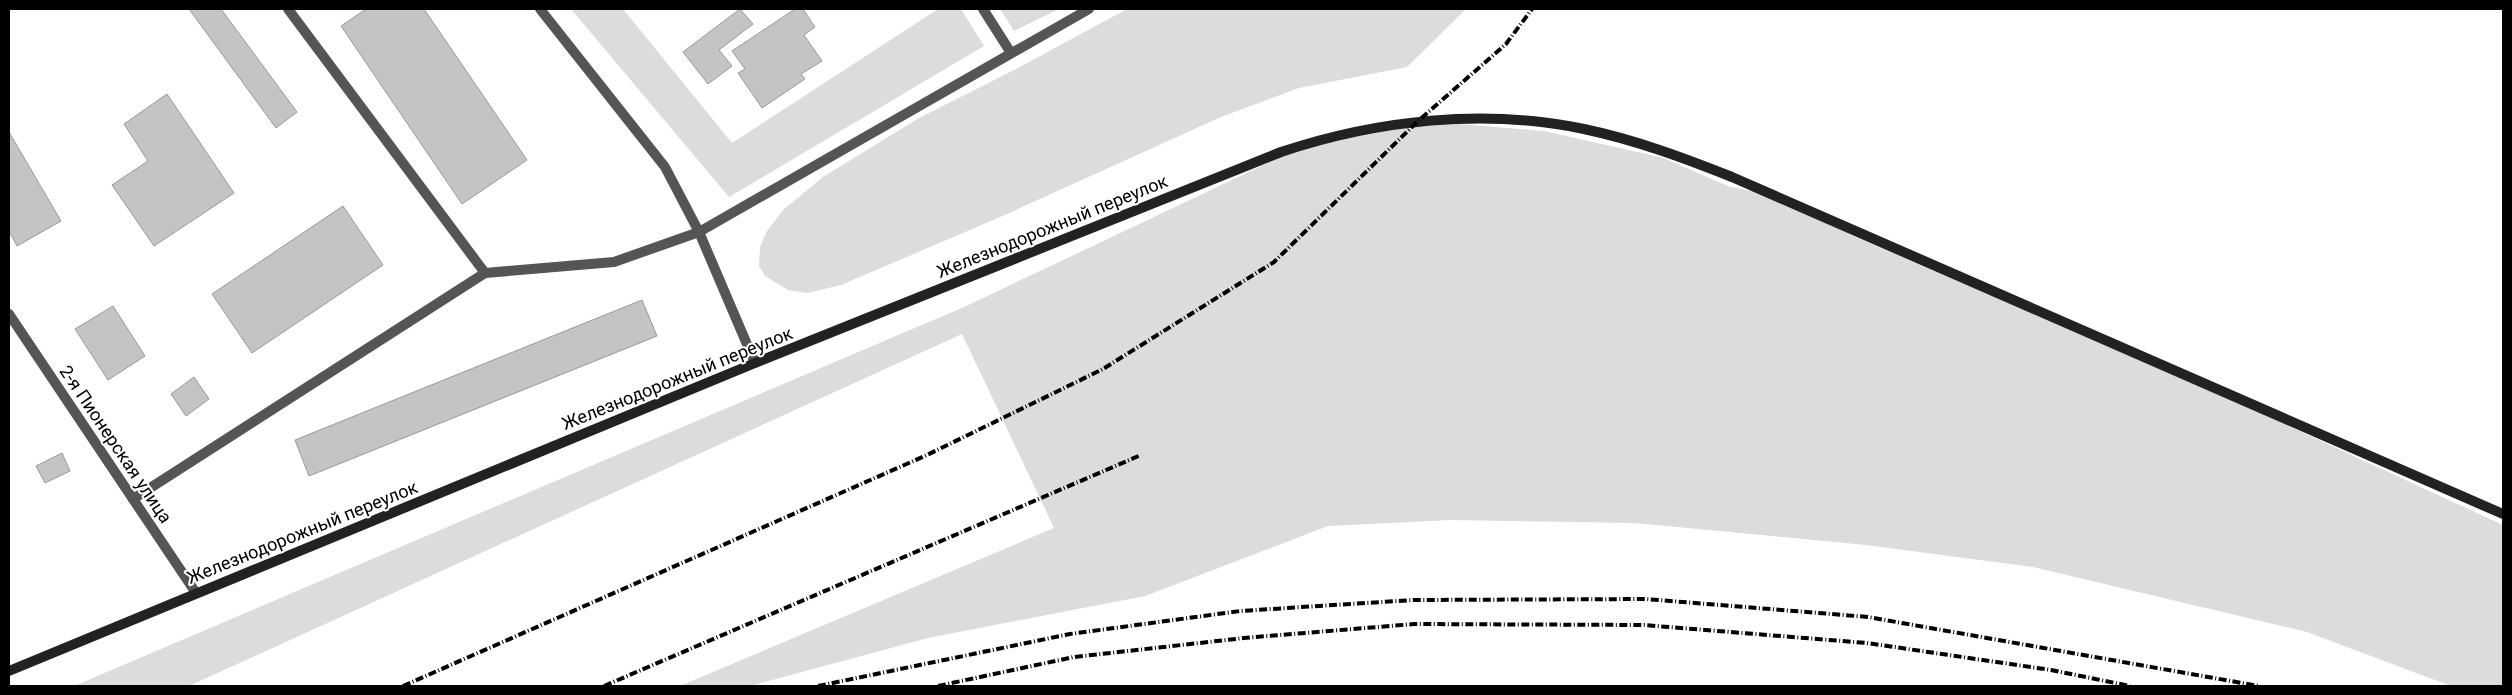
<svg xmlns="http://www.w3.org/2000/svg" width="2512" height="695" font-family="Roboto,sans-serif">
<rect width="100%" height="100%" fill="#fff"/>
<!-- green -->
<g fill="#dcdcdc">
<polygon points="571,9 623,9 732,143 938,9 961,9 984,46 729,197"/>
<polygon points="1000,9 1059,9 1014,31"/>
<polygon points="1127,9 1466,9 1407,67 1299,88 1221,117 998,218 841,285 807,293 788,290 765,276 759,266 760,247 767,231 783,210 823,177 919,118 1018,68"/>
<polygon points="1447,123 1544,131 1664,158 1730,187 1770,194 1851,235 2254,410 2503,525 2503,686 2451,686 2307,632 2033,567 1866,545 1635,523 1451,520 1328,526 1145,596 928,638 750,686 680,686 1054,528 962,334 189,686 74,686 964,307 1306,145 1348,132"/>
</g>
<!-- building -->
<g fill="#c4c4c4" stroke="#999">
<polygon points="189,9 221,9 297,112 276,128"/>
<polygon points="366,9 424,9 527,160 462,204 341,26"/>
<polygon points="740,9 753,24 719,50 732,66 708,84 683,52"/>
<polygon points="795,9 803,9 815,27 804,35 822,61 801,74 805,79 762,108 738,73 745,69 732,51"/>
<polygon points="167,94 234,193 154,246 112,185 148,161 124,124"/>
<polygon points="9,132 61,221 17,246 9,231"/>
<polygon points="343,206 383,265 252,353 212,294"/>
<polygon points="642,300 657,336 309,476 295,440"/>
<polygon points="113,306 145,356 108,380 75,329"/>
<polygon points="194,377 209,399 186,416 171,394"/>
<polygon points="62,453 70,471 45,483 36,466"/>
</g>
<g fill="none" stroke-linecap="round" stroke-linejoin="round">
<!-- lane -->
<g stroke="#555" stroke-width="10">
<polyline points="485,273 614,262 699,232"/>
<polyline points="133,499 485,273 288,9"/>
</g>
<!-- street -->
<g stroke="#555" stroke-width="10">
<polyline points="540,9 665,167 699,232 755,363"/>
<polyline points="983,9 1011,53"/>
<polyline points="699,232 1089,9"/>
<polyline points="9,314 196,593"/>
</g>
<!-- secondary -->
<path stroke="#222" stroke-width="10" d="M9,671L755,363L1281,152C1377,120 1484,108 1584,129C1636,140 1684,158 1732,177L2503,514"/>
<!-- rail -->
<g stroke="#000" stroke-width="4" stroke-dasharray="8 2.5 1 2.5" stroke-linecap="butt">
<polyline points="403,686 927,455 1103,369 1274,262 1417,122 1506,44 1532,9"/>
<polyline points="604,686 1141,455"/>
<polyline points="818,686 1070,634 1240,611 1413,600 1646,599 1868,617 2259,686"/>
<polyline points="938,686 1074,657 1244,638 1414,624 1644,625 1867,643 2051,670 2130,686"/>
</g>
</g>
<g text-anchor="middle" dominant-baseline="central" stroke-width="4" stroke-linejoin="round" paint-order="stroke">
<!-- street labels -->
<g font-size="18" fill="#000" stroke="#fff">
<text transform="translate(1052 226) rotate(-22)">Железнодорожный переулок</text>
<text transform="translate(677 378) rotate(-22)">Железнодорожный переулок</text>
<text transform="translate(116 444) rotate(56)">2-я Пионерская улица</text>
<text transform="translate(302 532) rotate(-22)">Железнодорожный переулок</text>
</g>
</g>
<!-- border -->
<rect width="2512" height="695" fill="none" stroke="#000000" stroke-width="20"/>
</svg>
